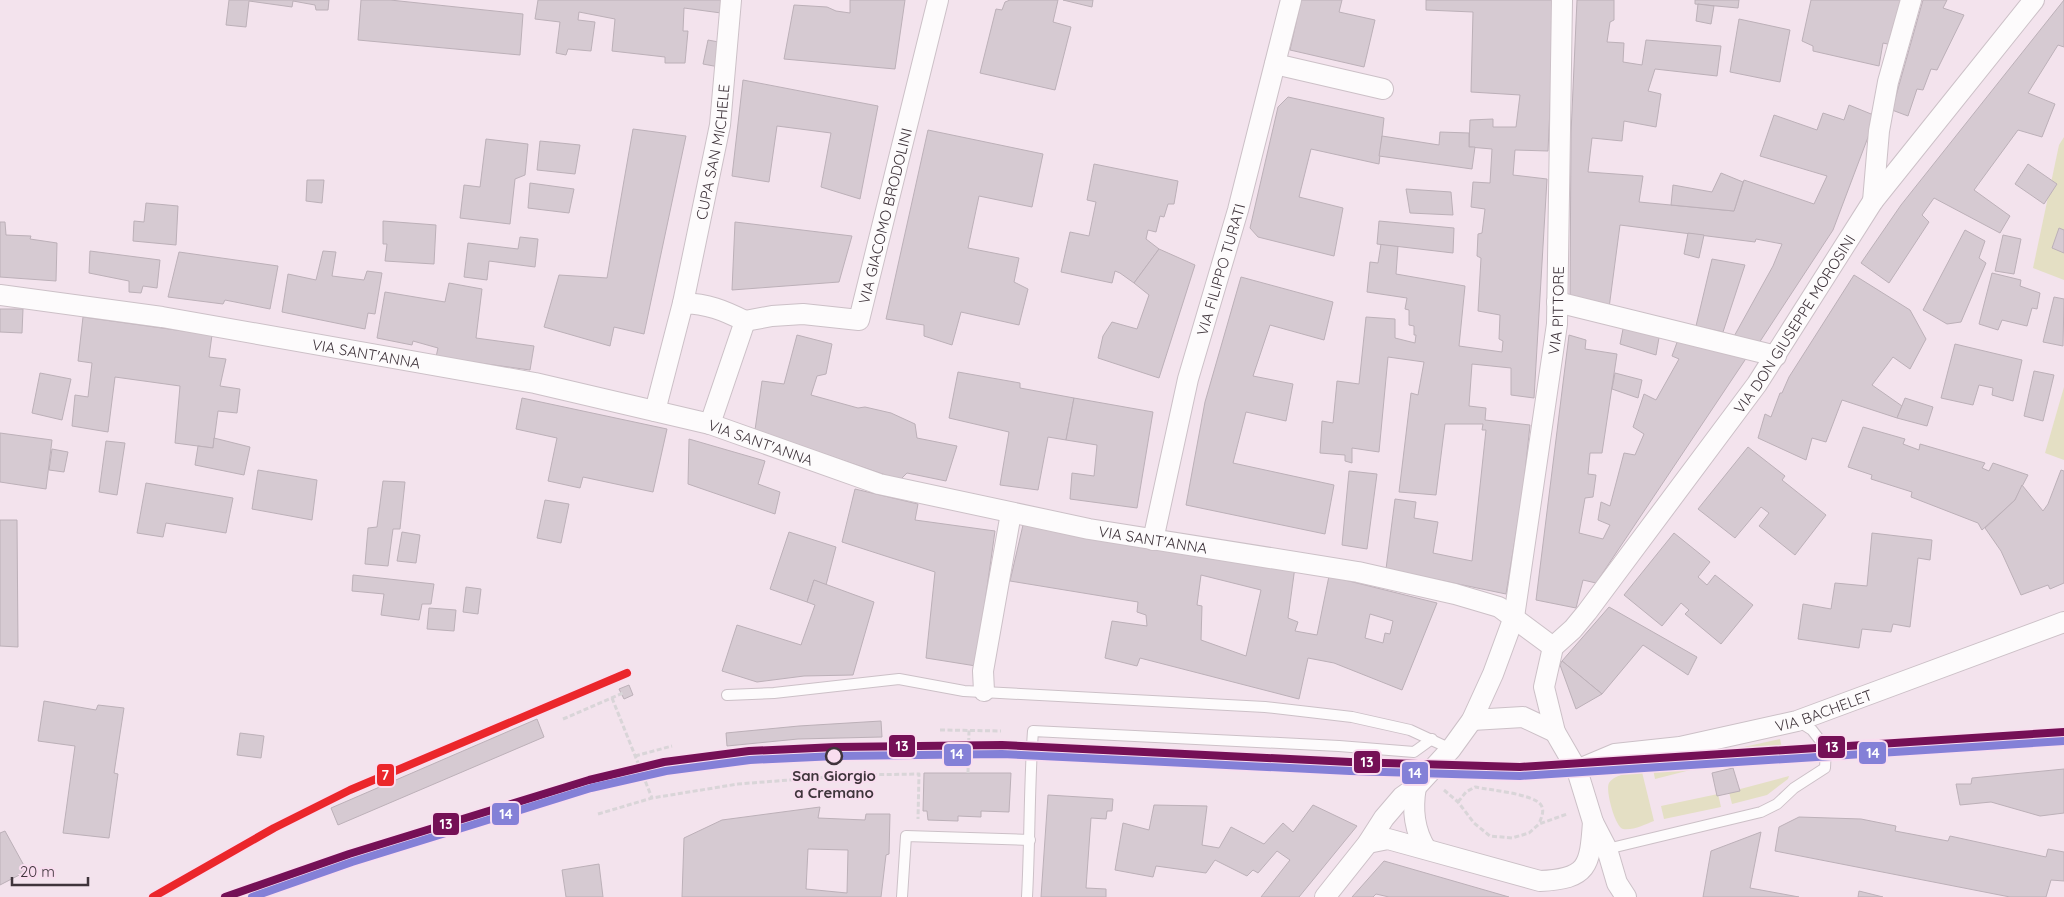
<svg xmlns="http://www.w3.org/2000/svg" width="2064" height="897" font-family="Quicksand,sans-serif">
<rect width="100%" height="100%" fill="#f3e3ed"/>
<!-- green -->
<g fill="#e4dfc4">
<polygon points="2064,137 2064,280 2033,268 2059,145"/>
<polygon points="2064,387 2064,460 2045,453"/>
<polygon points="1780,739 1782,748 1723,761 1721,752"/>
<polygon points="1712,755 1714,764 1655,779 1653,769"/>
<path d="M1642,772L1654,821C1646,824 1632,831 1623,829C1615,827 1605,789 1609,783C1616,773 1632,773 1642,772Z"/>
<polygon points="1789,776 1788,779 1767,795 1732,804 1729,792"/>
<polygon points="1718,794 1721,807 1664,819 1661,806"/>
</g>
<!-- building -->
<g fill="#d6cad2" stroke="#bcb0b8" fill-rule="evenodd">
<polygon points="229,0 329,0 328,10 316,10 315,5 293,1 292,7 249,1 246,27 226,25"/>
<polygon points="361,0 390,0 523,14 520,55 358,40"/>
<polygon points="538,0 722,0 721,13 684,8 683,31 688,31 685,63 665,63 665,57 612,51 615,19 579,12 578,20 595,22 591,51 568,49 566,55 556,53 560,22 535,19"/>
<polygon points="850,0 905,0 895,69 784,59 794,5 827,7 836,11 850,13"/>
<polygon points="1010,0 1058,0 1053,22 1071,27 1055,90 980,73 996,9 1002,10 1005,2"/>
<polygon points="1063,0 1093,0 1092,7"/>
<polygon points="1301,0 1342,0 1339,12 1375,20 1364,67 1290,50"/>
<polygon points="1426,0 1555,0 1548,151 1515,150 1513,175 1547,179 1534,398 1511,395 1511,368 1472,364 1469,406 1486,408 1485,420 1530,425 1523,491 1506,594 1386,569 1395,499 1416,502 1414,518 1438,522 1433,553 1472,561 1486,430 1482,430 1483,424 1445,424 1436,495 1399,492 1411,393 1418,395 1424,362 1388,357 1379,452 1352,448 1352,463 1345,461 1345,455 1320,453 1322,421 1333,423 1337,381 1359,384 1366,317 1395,319 1395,338 1415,343 1416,335 1414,335 1414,326 1409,325 1409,310 1405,309 1407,298 1367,292 1370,262 1378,263 1381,244 1398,246 1396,274 1465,286 1459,346 1502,352 1503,341 1499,339 1500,315 1478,311 1481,258 1477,256 1478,234 1482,233 1485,209 1471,207 1473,182 1490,183 1492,149 1469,147 1470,120 1493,119 1493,127 1516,127 1520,95 1471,92 1473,12 1426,10"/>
<polygon points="1577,0 1614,0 1614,20 1610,22 1607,42 1624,43 1623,62 1642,65 1646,40 1721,46 1717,76 1655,69 1648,91 1661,94 1656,127 1624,121 1622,141 1592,138 1588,172 1643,176 1639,202 1734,211 1744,180 1814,204 1827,176 1760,156 1774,115 1817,130 1823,113 1844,120 1849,105 1876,116 1833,230 1759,343 1732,340 1773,266 1782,244 1756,239 1755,242 1620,225 1609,308 1570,301 1571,133"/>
<polygon points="1695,0 1739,0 1738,8 1695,4"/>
<polygon points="1811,0 1903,0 1892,45 1883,43 1879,66 1813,51 1813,46 1802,41"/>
<polygon points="1923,0 1947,0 1943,8 1964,15 1937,70 1931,69 1923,90 1917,89 1908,116 1892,110"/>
<polygon points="2064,0 2064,47 2058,45 2028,93 2055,104 2042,137 2018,130 1974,190 2010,216 2000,233 1934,198 1922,215 1929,222 1889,283 1861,263 1901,205"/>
<polygon points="1698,4 1714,6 1711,24 1696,21"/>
<polygon points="1739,19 1790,30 1780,82 1730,72"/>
<polygon points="708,40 724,43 719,67 703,64"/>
<polygon points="743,80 878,106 860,199 821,187 831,133 777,126 769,182 732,176"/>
<polygon points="1288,97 1384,118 1379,164 1311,149 1299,197 1343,208 1334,256 1258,237 1250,228 1278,107"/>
<polygon points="633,129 686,136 644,334 614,327 610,346 544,327 559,275 607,278"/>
<polygon points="928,130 1043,154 1032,207 979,196 968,248 1019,258 1014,282 1028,289 1019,325 961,312 952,345 924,336 924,325 886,319"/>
<polygon points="1440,132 1469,133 1469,147 1475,147 1472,169 1379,156 1382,136 1439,145"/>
<polygon points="486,139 528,144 525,175 515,179 510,224 460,218 464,185 480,187"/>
<polygon points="540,141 580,145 575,174 537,170"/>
<polygon points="1094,164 1178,181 1174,204 1168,204 1164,217 1160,216 1156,232 1148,230 1146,239 1159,249 1134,283 1120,273 1115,271 1112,283 1061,272 1070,232 1089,236 1096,202 1087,200"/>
<polygon points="2028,164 2057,184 2044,204 2015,184"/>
<polygon points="1721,173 1743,182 1734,211 1671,205 1673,185 1712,192"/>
<polygon points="307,180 324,180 322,203 306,201"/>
<polygon points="530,183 574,189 569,213 528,208"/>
<polygon points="1406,189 1451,192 1453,215 1410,213"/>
<polygon points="146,203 178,206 176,245 133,241 134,221 144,222"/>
<polygon points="383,221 436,225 434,264 385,261 387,244 383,244"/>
<polygon points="1379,221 1454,228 1453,253 1377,244"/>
<polygon points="0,222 5,222 6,235 31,236 30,239 57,243 56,281 0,277"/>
<polygon points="735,222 852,236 839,282 732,290"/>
<polygon points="2059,228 2064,230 2064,253 2052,248"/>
<polygon points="1965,230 1985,241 1979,258 1986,263 1961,322 1947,324 1923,310"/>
<polygon points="1688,233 1704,235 1699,258 1684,254"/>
<polygon points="2003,235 2021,239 2014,274 1995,271"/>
<polygon points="520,237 538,239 535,267 489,261 487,280 464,277 468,243 518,249"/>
<polygon points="1159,249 1195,265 1159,378 1098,358 1103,336 1112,322 1137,329 1149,295 1134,283"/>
<polygon points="90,251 160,260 157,288 143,286 141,293 129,292 129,281 89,273"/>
<polygon points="323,251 336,252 332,276 364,280 367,271 382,273 375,314 368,313 365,329 282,312 288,274 316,280"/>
<polygon points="179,252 278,266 270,309 225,300 223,304 168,297"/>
<polygon points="1712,259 1745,265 1723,332 1696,326"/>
<polygon points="1992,273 2021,280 2020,286 2040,293 2037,309 2032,308 2027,326 2002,320 1998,330 1979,324"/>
<polygon points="1854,275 1910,310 1926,339 1910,369 1893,357 1872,385 1902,406 1897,418 1842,400 1826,442 1812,438 1806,460 1758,438 1765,414 1771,417 1780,393 1782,393 1789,377"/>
<polygon points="1241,277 1333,302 1324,340 1270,325 1253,376 1293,384 1286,421 1246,412 1233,463 1334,485 1325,534 1186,505 1205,402"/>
<polygon points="449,283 482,289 476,338 534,346 530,370 436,357 438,348 413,341 412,345 377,338 385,292 445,302"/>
<polygon points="2054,297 2064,299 2063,346 2043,342"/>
<polygon points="0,309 23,309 22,333 0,332"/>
<polygon points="83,317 212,335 209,357 226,359 220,386 240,389 237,413 218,411 213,448 175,443 180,386 115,377 108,432 72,426 75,395 88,397 92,363 78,361"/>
<polygon points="1624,324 1660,332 1656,355 1620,344"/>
<polygon points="797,335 832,344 826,374 817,376 811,395 858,408 865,407 891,413 915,424 917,438 957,446 946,481 907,473 900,480 755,430 762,381 784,384"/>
<polygon points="1569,335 1586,340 1585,349 1617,354 1602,453 1590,453 1588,474 1596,475 1593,497 1585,498 1579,533 1603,539 1610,525 1598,520 1601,502 1610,506 1624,453 1635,455 1644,434 1633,427 1644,394 1656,400 1679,359 1672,356 1679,337 1749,354 1596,583 1583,580 1576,608 1536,600"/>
<polygon points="1955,344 2022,360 2013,401 1992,395 1993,388 1979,385 1973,405 1941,398"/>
<polygon points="2034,371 2054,375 2043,421 2024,416"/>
<polygon points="958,372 1020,383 1020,388 1074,398 1066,440 1048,437 1038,490 1000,485 1009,432 949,418"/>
<polygon points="40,373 71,379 62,420 32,413"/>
<polygon points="1615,373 1642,380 1638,398 1612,389"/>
<polygon points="522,398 667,429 653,492 583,477 580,488 548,481 557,438 516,429"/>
<polygon points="1074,398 1153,412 1137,508 1070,499 1072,473 1094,476 1097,445 1066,440"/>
<polygon points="1905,398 1933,407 1927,426 1897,418"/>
<polygon points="1863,427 1905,439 1903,444 1919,450 1920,444 1985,463 1982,468 1989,471 1993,463 2028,475 2015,500 1982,530 1978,523 1911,497 1912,492 1871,479 1872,475 1848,467"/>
<polygon points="0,433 52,440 46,489 0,482"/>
<polygon points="214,438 250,447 244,475 195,465 198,446 213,448"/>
<polygon points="689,439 765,461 758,484 780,492 775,514 688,484"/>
<polygon points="106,441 125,443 117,495 99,492"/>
<polygon points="1748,447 1785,476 1782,480 1826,515 1795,555 1759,526 1769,513 1761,507 1735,538 1698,509"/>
<polygon points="52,449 68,452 64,472 49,470"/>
<polygon points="258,470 317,480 312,520 252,509"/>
<polygon points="2061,470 2064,471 2064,583 2050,589 2048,585 2021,595 2001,551 1985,528 2015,500 2022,485 2043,511 2048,504"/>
<polygon points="1349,471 1377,474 1367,549 1342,545"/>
<polygon points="383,481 405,482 400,529 393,529 388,566 365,564 368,528 377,527"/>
<polygon points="146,483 233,498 226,533 166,523 163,537 137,533"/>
<polygon points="855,489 918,504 915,520 995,531 976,666 926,658 935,572 842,542"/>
<polygon points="545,500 569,504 561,543 537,538"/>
<polygon points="0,520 17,520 18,647 0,646"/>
<path d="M1023,525L1295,567L1288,618L1298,622L1295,631L1317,635L1329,576L1437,603L1402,690L1334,663L1308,658L1299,699L1140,658L1137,666L1105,658L1112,621L1147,626L1146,615L1137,612L1138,602L1010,581ZM1201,575L1261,590L1246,656L1201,640L1202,606L1197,605ZM1370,614L1393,621L1390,634L1385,633L1383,643L1365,638Z"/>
<polygon points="402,532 420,535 416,563 397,561"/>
<polygon points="789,532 836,547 826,585 814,580 807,602 770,589"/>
<polygon points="1674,533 1710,562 1698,577 1707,585 1715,575 1753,605 1721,644 1685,614 1689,610 1681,603 1662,626 1624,595"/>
<polygon points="1872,533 1932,540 1930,560 1918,558 1910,627 1893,624 1891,632 1862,629 1859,648 1798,639 1803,604 1831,609 1835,583 1867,586"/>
<polygon points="353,575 434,584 431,604 422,604 419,620 381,615 384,594 352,591"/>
<polygon points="814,580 874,602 853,675 804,676 757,682 722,671 737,625 801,645 815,605 807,602"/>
<polygon points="466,587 481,589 478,614 463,612"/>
<polygon points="1609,607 1697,657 1688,675 1643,645 1602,694 1562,661"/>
<polygon points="429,608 456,610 454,631 427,629"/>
<polygon points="1562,661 1602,694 1576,709 1560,665"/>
<polygon points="629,685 633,695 624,699 619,689"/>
<polygon points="44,701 96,710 98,705 124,708 114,773 118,774 109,838 63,833 75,746 38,741"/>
<polygon points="537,719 544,737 338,825 331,808"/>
<polygon points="881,721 882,737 798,739 727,746 726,733 799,726"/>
<polygon points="240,733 264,736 261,758 237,755"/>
<polygon points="1733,768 1740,791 1717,796 1712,773"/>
<polygon points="2064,769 2064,813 2040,816 1991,802 1960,805 1956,784 1971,784 1972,778"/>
<polygon points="924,773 1011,773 1009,812 981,811 981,817 958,816 958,821 928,820 927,811 923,811"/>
<polygon points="1048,795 1113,799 1112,811 1107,811 1106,819 1091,818 1086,888 1106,889 1106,897 1041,897"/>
<polygon points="1154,805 1207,806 1202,845 1219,848 1231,827 1264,844 1283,823 1293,832 1313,805 1357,826 1299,897 1261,897 1290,860 1277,851 1258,873 1253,870 1247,876 1215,860 1206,873 1156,866 1153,877 1115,870 1123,823 1149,830"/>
<path d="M820,807L818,818L865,820L866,814H890L889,854L886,855L881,897H682L684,838L722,820ZM808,849L848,850L847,893L806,889Z"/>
<polygon points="1799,817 1861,819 1896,826 1895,831 1948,841 1950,836 2046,857 2048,849 2064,852 2064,881 2051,880 2046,897 2010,897 1775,851 1779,827"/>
<polygon points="5,831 27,871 0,885 0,833"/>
<polygon points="1761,832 1750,888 1799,897 1703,897 1711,851"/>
<polygon points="1384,861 1509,897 1389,897 1376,894 1373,897 1352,897"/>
<polygon points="599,864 603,897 566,897 562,870"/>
<polygon points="1859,891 1883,897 1858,897"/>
</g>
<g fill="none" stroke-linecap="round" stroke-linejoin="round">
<defs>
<g id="service">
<polyline points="727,695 774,693 899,679 964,691 1265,707 1352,717 1410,730 1451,749"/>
<polyline points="1607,849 1761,812 1777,804 1794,788 1825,768 1826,748 1812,730 1798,721"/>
<polyline points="902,897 906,836 1030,840"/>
<path d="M1027,897C1030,842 1029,786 1033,731L1339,746L1414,752L1432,739"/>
</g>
<g id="minor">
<polyline points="1275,64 1383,89"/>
<polyline points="1873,201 1879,131 1888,82 1911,0"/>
<path id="s1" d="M0,295L162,317L535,383L710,424L879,484L1089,529L1358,572L1455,594L1499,607L1553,647"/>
<polyline points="1557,302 1776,356"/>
<path id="s2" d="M683,303L720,125L731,0"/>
<path id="s3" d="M745,321L772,316L803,314L859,320L938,0"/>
<path d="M655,411L683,303C708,304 723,310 745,321L710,424"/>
<path id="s4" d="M1153,540L1188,379L1238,210L1291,0"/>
<path id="s5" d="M1553,647L1573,629L1587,612L1757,384L1873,201L2034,0"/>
<polyline points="1553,647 1544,687 1555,732 1577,770 1593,822 1607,849 1617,883 1626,897"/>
<polyline points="984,691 983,671 1011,513"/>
<polyline points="1472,720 1523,717 1555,732"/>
<path id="s6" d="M1577,770L1615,754L1680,747L1797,721L2064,622"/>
<path d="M1416,787C1412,809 1414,830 1426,849"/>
<path d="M1368,843L1388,839L1540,881C1588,879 1590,866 1593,822"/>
<path id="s7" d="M1325,897L1368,843L1384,818L1402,797L1416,787L1451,749L1472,720L1493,674L1514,617L1557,324L1562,0"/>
</g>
</defs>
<!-- service casing -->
<use href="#service" stroke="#ccc0c7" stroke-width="12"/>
<!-- minor casing -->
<use href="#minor" stroke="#ccc0c7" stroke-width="22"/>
<!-- path -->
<g stroke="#d9d5d8" stroke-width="3" stroke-dasharray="5 2.5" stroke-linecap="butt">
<polyline points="612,698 652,798"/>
<polyline points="563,719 625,692"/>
<polyline points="940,730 1001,731"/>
<polyline points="635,756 672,746"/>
<polyline points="968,773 969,730"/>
<polyline points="1444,790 1458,802 1474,823 1490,836 1512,838 1529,833 1539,824 1567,814"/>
<path d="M1458,802L1466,792L1475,787C1490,790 1534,794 1541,805C1545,811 1541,818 1539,824"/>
<polyline points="598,814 652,798 738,784 854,775 919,774 918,819"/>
</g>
<!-- service -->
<use href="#service" stroke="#fdfbfc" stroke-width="10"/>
<!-- minor -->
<use href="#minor" stroke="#fdfbfc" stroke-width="20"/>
<defs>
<polyline id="rail-1" points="225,897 349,854 589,780 664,762 749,751 836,747 1002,745 1350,762 1520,767 2064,732"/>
<polyline id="rail-2" points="252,897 352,862 591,788 666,771 750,760 836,756 1002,754 1350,771 1520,776 2064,741"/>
<polyline id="rail-3" points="153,897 274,828 350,790 627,673"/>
</defs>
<!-- rail-1 casing -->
<use href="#rail-1" stroke="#f9ddef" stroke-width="11"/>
<!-- rail-2 casing -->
<use href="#rail-2" stroke="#f9ddef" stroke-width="11"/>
<!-- rail-3 casing -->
<use href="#rail-3" stroke="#f9ddef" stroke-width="11"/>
<!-- rail-1 -->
<use href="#rail-1" stroke="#751056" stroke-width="8"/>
<!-- rail-2 -->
<use href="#rail-2" stroke="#8480d7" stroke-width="8"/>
<!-- rail-3 -->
<use href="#rail-3" stroke="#eb262b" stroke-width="8"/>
</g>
<!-- markers -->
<circle fill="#f9ddef" stroke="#3f343b" stroke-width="2.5" cx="834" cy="756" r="8"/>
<g text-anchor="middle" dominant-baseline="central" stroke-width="4" stroke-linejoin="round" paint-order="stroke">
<!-- street labels -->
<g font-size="15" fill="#3f343b" stroke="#f9ddef">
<text stroke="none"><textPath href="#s2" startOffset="154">CUPA SAN MICHELE</textPath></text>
<text stroke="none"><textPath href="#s3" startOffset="222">VIA GIACOMO BRODOLINI</textPath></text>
<text stroke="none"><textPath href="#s4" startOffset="279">VIA FILIPPO TURATI</textPath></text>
<text stroke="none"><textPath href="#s7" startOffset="652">VIA PITTORE</textPath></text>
<text stroke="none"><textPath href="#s5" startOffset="404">VIA DON GIUSEPPE MOROSINI</textPath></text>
<text stroke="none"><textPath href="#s1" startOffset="371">VIA SANT'ANNA</textPath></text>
<text stroke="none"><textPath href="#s1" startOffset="776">VIA SANT'ANNA</textPath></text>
<text stroke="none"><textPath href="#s1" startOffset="1181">VIA SANT'ANNA</textPath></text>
<text stroke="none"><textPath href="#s6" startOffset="255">VIA BACHELET</textPath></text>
</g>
<!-- stop labels -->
<g font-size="15" font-weight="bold" fill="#3f343b" stroke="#f9ddef">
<text x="834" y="775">San Giorgio<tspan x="834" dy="17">a Cremano</tspan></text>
</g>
</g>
<g stroke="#f9ddef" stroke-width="2">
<rect x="888" y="734" width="28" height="24" rx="5" fill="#751056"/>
<rect x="1817" y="735" width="29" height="24" rx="5" fill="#751056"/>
<rect x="1858" y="741" width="29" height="24" rx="5" fill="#8480d7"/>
<rect x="943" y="743" width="29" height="24" rx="5" fill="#8480d7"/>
<rect x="1353" y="750" width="28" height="24" rx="5" fill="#751056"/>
<rect x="1401" y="761" width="28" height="24" rx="5" fill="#8480d7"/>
<rect x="376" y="763" width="19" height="24" rx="5" fill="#eb262b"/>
<rect x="491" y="802" width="29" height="24" rx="5" fill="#8480d7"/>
<rect x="432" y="812" width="28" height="24" rx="5" fill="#751056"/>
</g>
<g font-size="14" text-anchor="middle" font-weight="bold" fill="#fff">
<text x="902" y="751">13</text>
<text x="1832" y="752">13</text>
<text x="1873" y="758">14</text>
<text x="957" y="759">14</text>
<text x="1367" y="767">13</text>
<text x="1415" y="778">14</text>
<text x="385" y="780">7</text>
<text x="506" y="819">14</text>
<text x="446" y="829">13</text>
</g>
<!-- scale -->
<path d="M12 877v8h76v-8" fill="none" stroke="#3f343b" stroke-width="2.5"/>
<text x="20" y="877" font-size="15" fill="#3f343b" stroke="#f9ddef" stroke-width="4" paint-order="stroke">20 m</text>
</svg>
